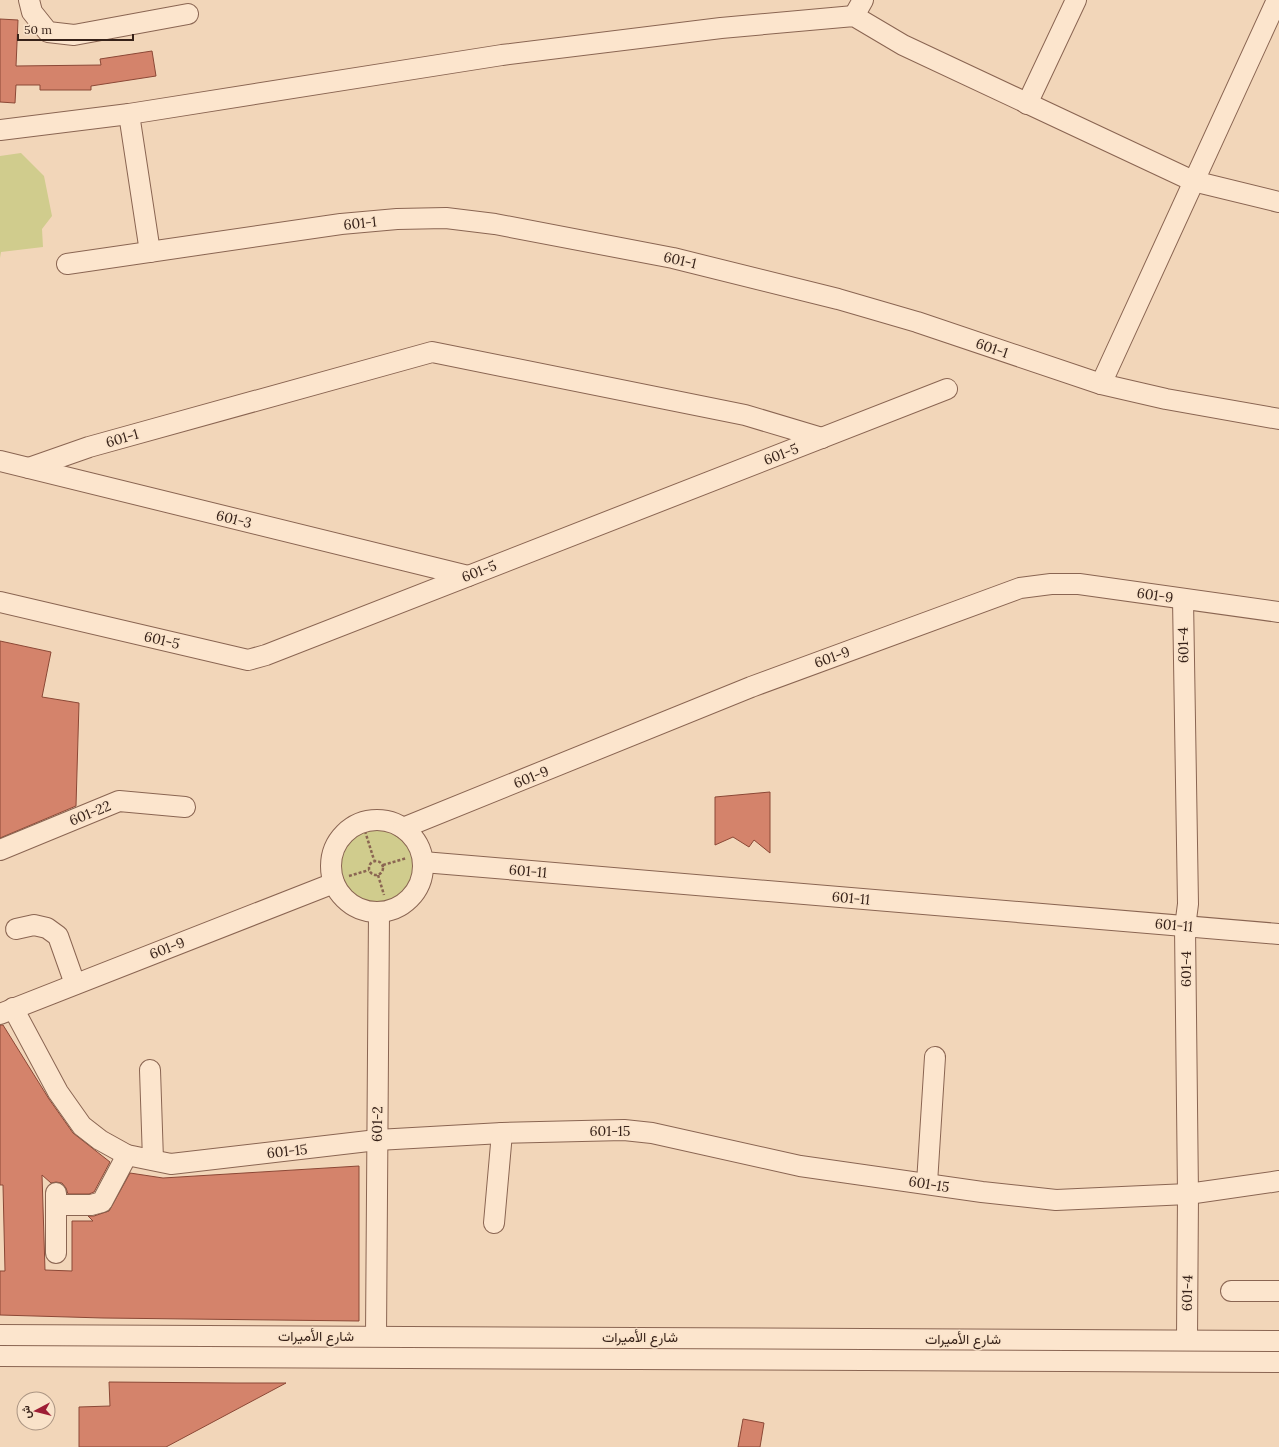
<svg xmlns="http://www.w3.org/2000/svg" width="1279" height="1447" font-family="Lora,Vazirmatn,serif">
<rect width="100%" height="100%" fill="#f2d6b9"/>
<!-- green -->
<g fill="#d0cc8d">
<polygon points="21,153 44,176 52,216 42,229 43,247 1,252 0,258 0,156"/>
<circle cx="377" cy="867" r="38"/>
</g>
<!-- building -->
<g fill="#d4836b" stroke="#8b4836">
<polygon points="0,19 18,20 16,66 101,65 100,59 152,51 156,76 91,86 91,90 40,90 40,85 16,85 15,103 0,102"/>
<polygon points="0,641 51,652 42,697 79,703 76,806 0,838"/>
<polygon points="770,792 770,853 754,840 749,847 733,837 715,845 715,797"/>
<polygon points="0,1025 3,1025 49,1099 73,1133 110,1162 94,1192 89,1194 68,1194 66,1188 62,1183 56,1182 51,1183 42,1175 45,1270 72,1271 72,1221 93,1221 88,1216 94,1216 109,1211 130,1173 163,1178 359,1166 359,1321 103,1318 0,1315 0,1271 5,1271 3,1185 0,1185"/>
<polygon points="109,1382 236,1383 286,1383 166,1447 79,1447 79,1407 110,1406"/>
<polygon points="743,1419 764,1423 760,1447 738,1447"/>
</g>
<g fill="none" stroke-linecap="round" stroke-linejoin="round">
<defs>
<g id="minor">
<polyline points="29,0 32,12 48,32 74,35 188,14"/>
<polyline points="854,16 863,0"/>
<polyline points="1027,104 1076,0"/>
<polyline points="129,114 150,252"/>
<polyline points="0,130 129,114 502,55 721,28 854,16 903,45 1193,181 1279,202"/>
<polyline points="67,264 341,224 397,219 446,218 495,224 673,258 838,299 917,322 1101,384 1166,399 1279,419"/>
<polyline points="1101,384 1277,0"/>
<polyline points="0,461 468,576"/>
<polyline points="29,468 89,447 432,352 745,415 822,438"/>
<polyline points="1183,599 1188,904 1185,927 1188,1194 1187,1340"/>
<polyline points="0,602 248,660 266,655 947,389"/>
<circle cx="377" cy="866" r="46"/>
<polyline points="403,828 751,687 1020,588 1051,584 1079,584 1279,612"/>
<polyline points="0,850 119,801 185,807"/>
<polyline points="423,862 1279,934"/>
<polyline points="16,929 34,925 47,928 58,936 75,984"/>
<polyline points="13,1008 58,1092 82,1126 100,1140 127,1155 171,1164 377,1140 502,1133 624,1130 652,1133 800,1166 982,1192 1056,1200 1188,1194 1279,1181"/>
<polyline points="0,1014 334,883"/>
<polyline points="150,1070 153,1160"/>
<polyline points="927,1183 935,1057"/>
<polyline points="56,1193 56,1253"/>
<polyline points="56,1205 91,1205 102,1202 127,1155"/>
<polyline points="494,1223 502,1133"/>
<polyline points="1231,1291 1279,1291"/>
<polyline points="0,1335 1279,1341"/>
<polyline points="376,1336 379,912"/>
<polyline points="0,1356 1279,1362"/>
</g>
</defs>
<!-- minor casing -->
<use href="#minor" stroke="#8a6552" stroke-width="22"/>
<!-- path -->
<g stroke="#8a6552" stroke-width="2.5" stroke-dasharray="3 2" stroke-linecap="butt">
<polyline points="365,831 374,860"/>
<circle cx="376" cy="868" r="7"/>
<polyline points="383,865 407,858"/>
<polyline points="378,875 384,895"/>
<polyline points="349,876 369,870"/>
</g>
<!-- minor -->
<use href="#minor" stroke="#fce5cd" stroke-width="20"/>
</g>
<g text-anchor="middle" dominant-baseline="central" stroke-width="3" stroke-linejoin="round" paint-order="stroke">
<!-- street labels -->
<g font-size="14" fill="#372219" stroke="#f9e2c9">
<text transform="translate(360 223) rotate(-6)">601-1</text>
<text transform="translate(680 260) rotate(13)">601-1</text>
<text transform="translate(992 348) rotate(19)">601-1</text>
<text transform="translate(122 438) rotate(-16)">601-1</text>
<text transform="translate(781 454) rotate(-21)">601-5</text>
<text transform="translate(234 519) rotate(14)">601-3</text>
<text transform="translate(479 571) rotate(-21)">601-5</text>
<text transform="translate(1155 595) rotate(8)">601-9</text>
<text transform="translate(162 640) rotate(13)">601-5</text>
<text transform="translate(1183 645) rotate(-91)">601-4</text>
<text transform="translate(832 657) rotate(-20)">601-9</text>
<text transform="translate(531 777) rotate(-22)">601-9</text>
<text transform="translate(90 813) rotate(-22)">601-22</text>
<text transform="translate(528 871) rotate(5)">601-11</text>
<text transform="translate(851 898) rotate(5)">601-11</text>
<text transform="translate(1174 925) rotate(5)">601-11</text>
<text transform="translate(167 948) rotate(-21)">601-9</text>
<text transform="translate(1186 969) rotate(-90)">601-4</text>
<text transform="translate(377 1124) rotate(-89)">601-2</text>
<text x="610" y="1131">601-15</text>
<text transform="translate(287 1151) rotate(-6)">601-15</text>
<text transform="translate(929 1184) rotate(9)">601-15</text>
<text transform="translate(1187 1293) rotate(-89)">601-4</text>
<text x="316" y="1336">شارع الأميرات</text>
<text x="640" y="1337">شارع الأميرات</text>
<text x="963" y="1339">شارع الأميرات</text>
</g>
</g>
<!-- north arrow -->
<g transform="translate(36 1411) rotate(263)"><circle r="19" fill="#f9e2c9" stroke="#ab9583"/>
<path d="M0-3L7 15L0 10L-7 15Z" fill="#9e1d35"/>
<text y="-6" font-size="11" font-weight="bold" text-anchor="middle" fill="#372219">ش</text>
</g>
<!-- scale -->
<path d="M18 34v6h115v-6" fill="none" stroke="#372219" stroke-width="2"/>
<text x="24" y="34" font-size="12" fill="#372219" stroke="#f9e2c9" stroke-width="3" paint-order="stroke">50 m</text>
</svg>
